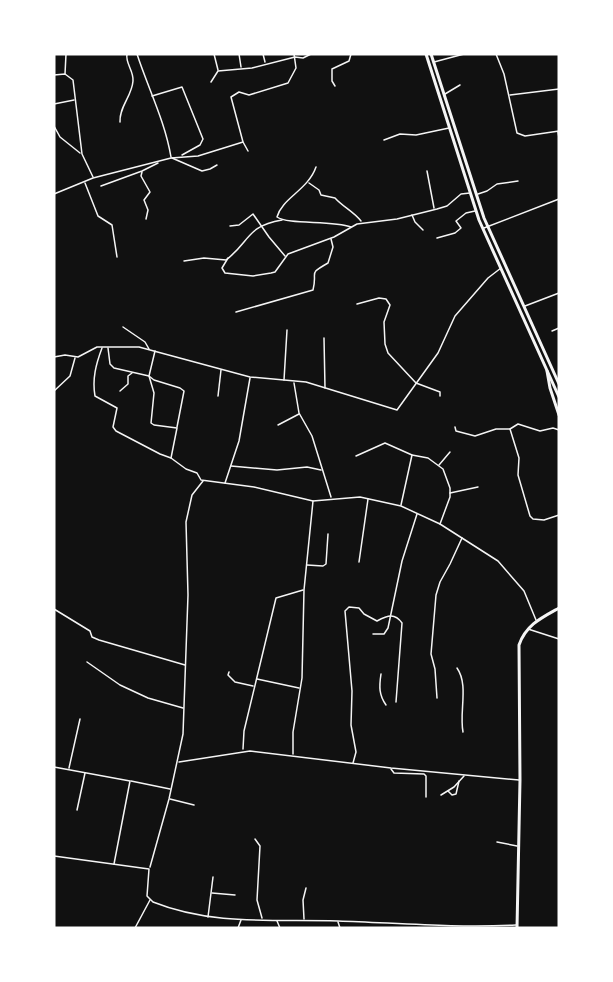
<svg xmlns="http://www.w3.org/2000/svg" width="613" height="982" font-family="'Golos Text',sans-serif">
<rect width="100%" height="100%" fill="#111"/>
<g fill="none" stroke-linecap="round" stroke-linejoin="round">
<!-- minor -->
<g stroke="#f5f5f5" stroke-width="1.5">
<path d="M137,54C148,88 165,121 171,157"/>
<polyline points="214,54 218,70"/>
<polyline points="239,54 241,67"/>
<polyline points="263,54 265,62"/>
<polyline points="496,54 504,74 517,133 525,136 559,131"/>
<polyline points="434,62 464,54"/>
<polyline points="65,74 66,54"/>
<polyline points="54,75 65,74 73,80 82,154 93,177"/>
<polyline points="211,82 218,71 252,68 295,57 303,58 311,54"/>
<polyline points="335,86 332,81 332,69 349,61 351,54"/>
<polyline points="445,94 460,85"/>
<polyline points="510,95 559,89"/>
<polyline points="152,96 182,87 203,139 200,145 182,155"/>
<polyline points="54,104 74,100"/>
<path d="M120,122C119,107 132,96 133,81C134,71 125,63 127,54"/>
<polyline points="54,126 60,137 80,153"/>
<polyline points="558,132 559,138"/>
<polyline points="384,140 400,134 416,135 449,128"/>
<polyline points="248,151 243,142 231,97 239,92 249,95 288,83 296,68 294,54"/>
<polyline points="172,158 202,171 210,169 217,165"/>
<path d="M316,167C308,190 282,198 277,217C288,225 332,220 351,227"/>
<polyline points="427,171 434,208"/>
<polyline points="142,172 141,176 150,192 144,200 148,210 146,219"/>
<polyline points="85,183 98,216 112,225 117,257"/>
<path d="M309,183L319,190L321,195L335,198C343,207 353,211 361,221"/>
<polyline points="101,186 142,171 158,163"/>
<polyline points="54,194 93,178 171,158 198,156 243,142"/>
<polyline points="478,194 487,191 497,184 518,181"/>
<polyline points="412,215 415,222 423,230"/>
<polyline points="230,226 239,225 253,214 269,237 285,256"/>
<polyline points="484,228 559,199"/>
<polyline points="437,238 455,233 461,228 456,221 466,213 475,211"/>
<polyline points="228,258 222,268 225,273 253,276 271,273 275,272 288,254 334,237 357,224 397,219 437,209 447,206 461,194 470,193"/>
<path d="M184,261L204,258L226,260C250,242 246,226 282,220"/>
<polyline points="357,304 379,298 386,299 390,305 384,322 385,344 388,353 416,383 440,392 440,396"/>
<polyline points="525,306 559,293"/>
<path d="M236,312L313,290C318,270 307,275 328,263L333,247L331,239"/>
<polyline points="123,327 145,342 149,349"/>
<polyline points="552,331 559,328"/>
<polyline points="324,338 325,388"/>
<path d="M102,348C96,364 92,379 95,396L117,408L113,427L116,431L160,454L171,458"/>
<polyline points="108,348 110,364 114,368 149,376 154,380 180,388 184,391 177,427"/>
<polyline points="155,351 149,376 154,393 151,423 154,425 177,428 171,458 186,469 197,473 201,480 254,487 313,501 360,497 401,506 440,524 498,561 524,591 536,620"/>
<polyline points="54,357 65,355 78,357 97,347 139,347 250,377 306,382 397,410 438,353 455,316 488,278 501,268"/>
<polyline points="284,380 287,330"/>
<polyline points="294,383 299,413 312,436 331,497"/>
<polyline points="54,391 70,376 75,358"/>
<polyline points="120,391 128,384 128,376 132,373"/>
<polyline points="218,396 221,370"/>
<polyline points="278,425 299,414"/>
<polyline points="455,427 456,431 475,436 496,429 510,429 518,424 540,431 553,428 559,430"/>
<polyline points="510,429 519,458 518,475 530,516 533,519 544,520 559,515"/>
<polyline points="356,456 385,443 412,455 428,458 443,469 450,488 450,497 440,524"/>
<polyline points="439,465 450,452"/>
<polyline points="231,466 277,470 307,467 321,470"/>
<polyline points="225,483 239,441 250,378"/>
<polyline points="450,493 478,487"/>
<polyline points="401,505 412,455"/>
<polyline points="359,562 368,499"/>
<polyline points="307,565 323,566 326,564 328,534"/>
<polyline points="54,609 90,631 92,637 99,640 185,665"/>
<polyline points="528,629 559,639"/>
<polyline points="373,634 384,634 388,628 402,561 417,514"/>
<polyline points="87,662 120,685 148,698 183,708"/>
<path d="M457,668C469,685 459,712 463,732"/>
<polyline points="229,672 228,675 235,682 253,686"/>
<path d="M381,674C379,687 379,695 386,705"/>
<polyline points="257,679 299,688"/>
<polyline points="437,698 435,669 431,654 436,595 440,582 450,564 462,538"/>
<polyline points="243,749 244,731 276,598 303,590"/>
<polyline points="293,754 293,732 302,678 304,590 313,501"/>
<polyline points="179,762 250,751 391,768 519,780"/>
<path d="M353,763L356,752L351,725L352,691L345,611L349,607L359,608L364,614L377,621C388,615 395,613 402,623L396,702"/>
<polyline points="54,767 130,781 114,864"/>
<polyline points="69,768 80,719"/>
<polyline points="391,769 394,773 424,774 426,776 426,797"/>
<polyline points="131,781 170,789"/>
<polyline points="448,791 452,795 456,794 459,781"/>
<polyline points="441,795 454,787 464,776"/>
<polyline points="170,799 194,805"/>
<polyline points="77,810 85,773"/>
<polyline points="255,839 260,846 257,900 262,918"/>
<polyline points="497,842 517,846"/>
<path d="M54,856L149,869L147,896L153,902C213,926 274,919 338,921C398,923 455,928 516,925"/>
<polyline points="150,867 169,799 183,734 188,595 186,522 192,495 203,481"/>
<polyline points="212,893 235,895"/>
<polyline points="208,917 213,877"/>
<polyline points="304,919 303,900 306,888"/>
<polyline points="277,921 280,928"/>
<polyline points="338,922 340,928"/>
<polyline points="135,928 150,900"/>
<polyline points="238,928 241,920"/>
</g>
<!-- secondary -->
<g stroke="#f5f5f5" stroke-width="3">
<polyline points="547,371 550,388 559,415"/>
<path d="M517,928L520,780L519,645C526,625 541,618 559,608"/>
</g>
<!-- primary -->
<g stroke="#f5f5f5" stroke-width="3">
<polyline points="426,54 479,220 559,397"/>
<polyline points="431,54 484,218 559,384"/>
</g>
</g>
<!-- border -->
<rect width="613" height="982" fill="none" stroke="#ffffff" stroke-width="111"/>
</svg>
